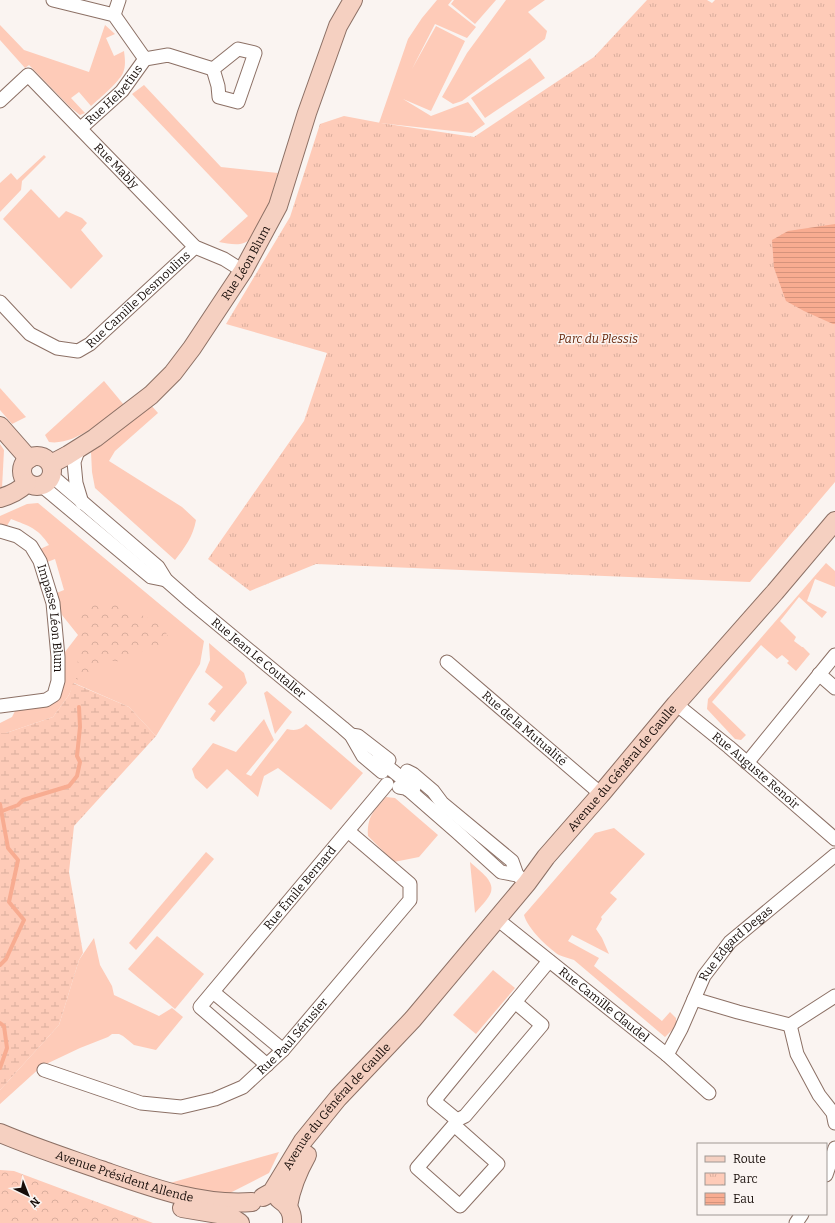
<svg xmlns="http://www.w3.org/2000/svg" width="835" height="1223" font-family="Bitter,serif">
<defs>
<pattern id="forest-crowns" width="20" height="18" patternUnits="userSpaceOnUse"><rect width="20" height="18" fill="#fecbb8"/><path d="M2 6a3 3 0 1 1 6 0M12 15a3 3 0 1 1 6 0" fill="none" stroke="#d9ad9d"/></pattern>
<pattern id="wetland-marsh" width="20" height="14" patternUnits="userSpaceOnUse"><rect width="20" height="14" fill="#fecbb8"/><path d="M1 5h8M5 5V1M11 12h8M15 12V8" fill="none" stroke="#d9ad9d"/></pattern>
<pattern id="park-tufts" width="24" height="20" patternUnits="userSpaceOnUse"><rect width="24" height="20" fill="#fecbb8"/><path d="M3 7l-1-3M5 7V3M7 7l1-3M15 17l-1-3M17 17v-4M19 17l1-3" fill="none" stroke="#d9ad9d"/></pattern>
<pattern id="water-rules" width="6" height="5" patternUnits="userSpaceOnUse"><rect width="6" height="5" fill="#f8ac91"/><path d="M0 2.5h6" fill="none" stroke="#d4937c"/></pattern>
</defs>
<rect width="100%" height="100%" fill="#faf4f1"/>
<!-- grass -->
<g fill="#fecbb8">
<polygon points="437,0 452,0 448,5 476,27 467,38 435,24 412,69 436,26 465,41 431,111 403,99 431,116 468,102 485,124 472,133 379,123 408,39 422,18"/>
<polygon points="454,0 496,0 475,24 451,4"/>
<polygon points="506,0 545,0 528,12 547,31 545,39 462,101 453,104 442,97 467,53"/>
<path d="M0,25L24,50L89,72L105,25L115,34L106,38L114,56L124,51C125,59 126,66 123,73C118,83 100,98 91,106L79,92L71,98L85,113L80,115L70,107L29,65L25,68L0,40Z"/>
<polygon points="530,58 545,78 485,118 471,98"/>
<path d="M144,85L221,167L278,173C272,191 262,241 240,244C234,245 225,243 219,242L248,216L132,94Z"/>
<polygon points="44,155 46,157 22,181 21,190 0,212 0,183 11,173 17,180"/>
<polygon points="31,189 59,218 66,211 82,218 87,223 81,230 103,256 71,289 3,219"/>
<path d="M104,381L124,405C104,419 75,446 49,442L45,435Z"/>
<polygon points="0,388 26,417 12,424 0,410"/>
<path d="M150,404L158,413L115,451L109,461L182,507L196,520C193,537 185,547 175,560L95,488L92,472L91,452Z"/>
<polygon points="0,444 4,450 2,488 0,488"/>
<path d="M38,503L204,641L200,664L156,736L129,707L74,683L69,695L53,717L6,733H0V723L12,717L16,709L63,685L65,652L78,635L62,615L54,594L64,590L55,559L45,563L38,550L49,545C38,528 29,526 11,519L5,529L0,527V516L27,504Z"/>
<polygon points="826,563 835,571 835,587 815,579 807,601 827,612 822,618 799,597 780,621 796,637 794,641 802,647 803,647 810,654 796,671 787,663 789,661 782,655 777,659 761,645 712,702 746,735 741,740 735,739 707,709 708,699"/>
<polygon points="209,643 244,673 247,683 214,722 210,719 216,711 208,704 223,687 205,672 210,660"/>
<polygon points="267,691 292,712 275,734 264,693"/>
<path d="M264,719L274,740L246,774L251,776L287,729C295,731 301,730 306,724L363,773L331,810L278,768L264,776L258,797L227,769L207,789L195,778L192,769L213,743L236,752Z"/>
<path d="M386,797L395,798L438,835L419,857L394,862L368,836C367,816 374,811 386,797Z"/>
<path d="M614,828L645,854L610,893L617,899L601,917L602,919L596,929L602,938L609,954L572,935L568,941L599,958L594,966L662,1021L670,1012L676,1018V1026L665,1037L574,960C569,958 563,957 559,955C547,947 528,929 524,915L595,833Z"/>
<polygon points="206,852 214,859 136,950 129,943"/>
<path d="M470,862C477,869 495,880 491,892C488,900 480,907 475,913Z"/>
<polygon points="157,936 204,974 175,1009 128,969"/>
<polygon points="94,938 100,965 112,986 114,995 159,1016 172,1008 183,1017 156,1050 134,1045 123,1036 119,1034 112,1034 108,1037 80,1048 42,1066 0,1104 0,1090 59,1025 79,960"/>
<polygon points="493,970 515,988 476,1034 453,1015"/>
<polygon points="279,1152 269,1173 224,1196 170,1183"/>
</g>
<!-- forest -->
<g fill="url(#forest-crowns)">
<polygon points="92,604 121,605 160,624 172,642 161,644 146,649 125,662 105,660 88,682 76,679 80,639 78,610"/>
<polygon points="0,1170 14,1171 153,1223 0,1223"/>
</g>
<!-- wetland -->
<polygon fill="url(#wetland-marsh)" points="73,683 129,707 156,736 74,826 69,872 83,953 79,960 59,1025 0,1090 0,733 6,733 53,717 69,695"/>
<!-- park -->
<polygon fill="url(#park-tufts)" points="647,0 707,0 712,3 715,0 835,0 835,482 750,582 316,564 250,591 208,559 304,421 327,353 226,324 290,217 320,124 344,116 381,123 474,137 594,57"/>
<!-- water -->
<polygon fill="url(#water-rules)" points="835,224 835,324 833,324 804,311 786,301 774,268 772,240 788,231"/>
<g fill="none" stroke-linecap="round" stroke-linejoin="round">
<!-- stream -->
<g stroke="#f8ac91" stroke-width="4">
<polyline points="0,804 8,848 18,860 9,902 24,920 6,959 0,965"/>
<polyline points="2,811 18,805 23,800 69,786 77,776 80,762 77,756 80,727 79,707"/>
<polyline points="0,1023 4,1026 7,1048 0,1068"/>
</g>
<defs>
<g id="street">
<polyline points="53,0 114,15 145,59 168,55 213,69"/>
<polyline points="114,15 119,0"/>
<polygon points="238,49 255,53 238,102 219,97 218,86 213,69"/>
<path id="s1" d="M0,101L28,75L195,247L224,259L243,271"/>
<path id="s2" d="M81,128L122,91L145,59"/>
<path id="s3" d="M0,302L30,334L57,348L78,351L90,344L195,247"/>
<polyline points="79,448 74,462 76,483 82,503"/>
<path id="s4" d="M52,476L158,567L166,580L191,602L343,728L351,735L363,756L382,772"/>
<polyline points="42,486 151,577 166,580"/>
<path id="s5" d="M0,531L17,536L31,546L40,561L53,603L58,657V681L54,695L46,700L0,706"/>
<path id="s6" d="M447,662L601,794"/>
<polyline points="819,674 835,688"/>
<path id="s7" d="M676,704L729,747L835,839"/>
<polyline points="351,735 358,736 389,760"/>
<polyline points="378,759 414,788"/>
<polyline points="747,763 835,655"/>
<polyline points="407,771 413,774 433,791 442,803 512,861 517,875"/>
<polyline points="399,787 405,788 410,791 457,832 501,872 517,875 527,883"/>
<path id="s8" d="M497,919L667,1055L709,1093"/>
<polyline points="213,992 283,1050"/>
<polyline points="694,999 738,1012 790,1025 835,996"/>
<polygon points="515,1002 542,1025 465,1116 457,1120 434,1101"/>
<polyline points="515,1002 549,961"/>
<polyline points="790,1025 797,1054 819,1095 833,1113 835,1123"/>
<path id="s9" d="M667,1055L681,1029L704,976L730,942L835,855"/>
<path id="s10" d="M267,1065L200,1007L387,784"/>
<path id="s11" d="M44,1070L141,1103L181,1107L215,1099L243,1087L283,1050L410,900V884L348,831"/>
<polyline points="454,1125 498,1164 460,1206 417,1168 454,1125 457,1120"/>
<polyline points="826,1175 835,1148"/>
<polyline points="796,1223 802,1214"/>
</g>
<g id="secondary">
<polyline points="0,426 29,459"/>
<circle cx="37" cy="471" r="15"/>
<path id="s12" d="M51,464L68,455L95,438L151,395L173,373L192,348L243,271L278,206L307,113L338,26L353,0"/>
<path d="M0,498C11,495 19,491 27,483"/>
<path id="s13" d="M0,1133C33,1147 67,1158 101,1170C150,1187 200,1206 252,1202"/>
<path id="s14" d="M263,1197L272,1192L303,1141L338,1098L413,1019L527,883L546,857L601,794L676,704L775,592L835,521"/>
<path d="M279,1199C288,1205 293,1212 292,1223"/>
<path d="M288,1206C291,1188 298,1171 307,1155"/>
<polyline points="182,1208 230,1216 240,1223"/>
</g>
</defs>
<!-- street casing -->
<use href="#street" stroke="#8c7065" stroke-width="15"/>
<!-- secondary casing -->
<use href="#secondary" stroke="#8c7065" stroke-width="20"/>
<!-- street -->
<use href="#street" stroke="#fff" stroke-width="13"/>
<!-- secondary -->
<use href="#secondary" stroke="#f5d0c1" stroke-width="18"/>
</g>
<g text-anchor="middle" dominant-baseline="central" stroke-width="3" stroke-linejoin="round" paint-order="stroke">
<!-- street labels -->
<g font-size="12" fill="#170d09" stroke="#faf4f1">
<text stroke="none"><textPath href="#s2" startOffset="47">Rue Helvetius</textPath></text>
<text stroke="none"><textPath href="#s1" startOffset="165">Rue Mably</textPath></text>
<text stroke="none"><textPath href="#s12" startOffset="285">Rue Léon Blum</textPath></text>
<text stroke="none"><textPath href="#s3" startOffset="175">Rue Camille Desmoulins</textPath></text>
<text stroke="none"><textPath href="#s5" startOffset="111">Impasse Léon Blum</textPath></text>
<text stroke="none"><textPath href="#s4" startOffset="276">Rue Jean Le Coutaller</textPath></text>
<text stroke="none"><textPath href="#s6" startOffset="102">Rue de la Mutualité</textPath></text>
<text stroke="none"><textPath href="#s14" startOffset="561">Avenue du Général de Gaulle</textPath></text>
<text stroke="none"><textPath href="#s7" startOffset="104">Rue Auguste Renoir</textPath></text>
<text stroke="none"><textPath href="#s10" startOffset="244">Rue Émile Bernard</textPath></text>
<text stroke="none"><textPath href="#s9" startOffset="133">Rue Edgard Degas</textPath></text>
<text stroke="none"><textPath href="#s8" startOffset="137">Rue Camille Claudel</textPath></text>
<text stroke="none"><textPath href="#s11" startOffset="279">Rue Paul Sérusier</textPath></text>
<text stroke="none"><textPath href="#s14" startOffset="118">Avenue du Général de Gaulle</textPath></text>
<text stroke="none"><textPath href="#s13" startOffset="132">Avenue Président Allende</textPath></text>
</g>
<!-- park labels -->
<g font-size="12" font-style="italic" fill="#69280c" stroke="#faf4f1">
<text x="598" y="339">Parc du Plessis</text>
</g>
</g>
<!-- legend -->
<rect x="697" y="1143" width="130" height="72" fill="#faf4f1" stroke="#9f9894"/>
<rect x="705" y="1156" width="20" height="6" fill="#f5d0c1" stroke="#9f9894"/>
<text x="733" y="1163" font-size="12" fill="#170d09">Route</text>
<rect x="705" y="1173" width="20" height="12" fill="url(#park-tufts)" stroke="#9f9894"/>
<text x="733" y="1183" font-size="12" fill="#170d09">Parc</text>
<rect x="705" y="1193" width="20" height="12" fill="url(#water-rules)" stroke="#9f9894"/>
<text x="733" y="1203" font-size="12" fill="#170d09">Eau</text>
<!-- north arrow -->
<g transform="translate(28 1195) rotate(137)" stroke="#faf4f1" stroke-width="3" paint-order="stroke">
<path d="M0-3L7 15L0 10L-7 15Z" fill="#170d09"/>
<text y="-6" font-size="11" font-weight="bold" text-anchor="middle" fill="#170d09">N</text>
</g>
</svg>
